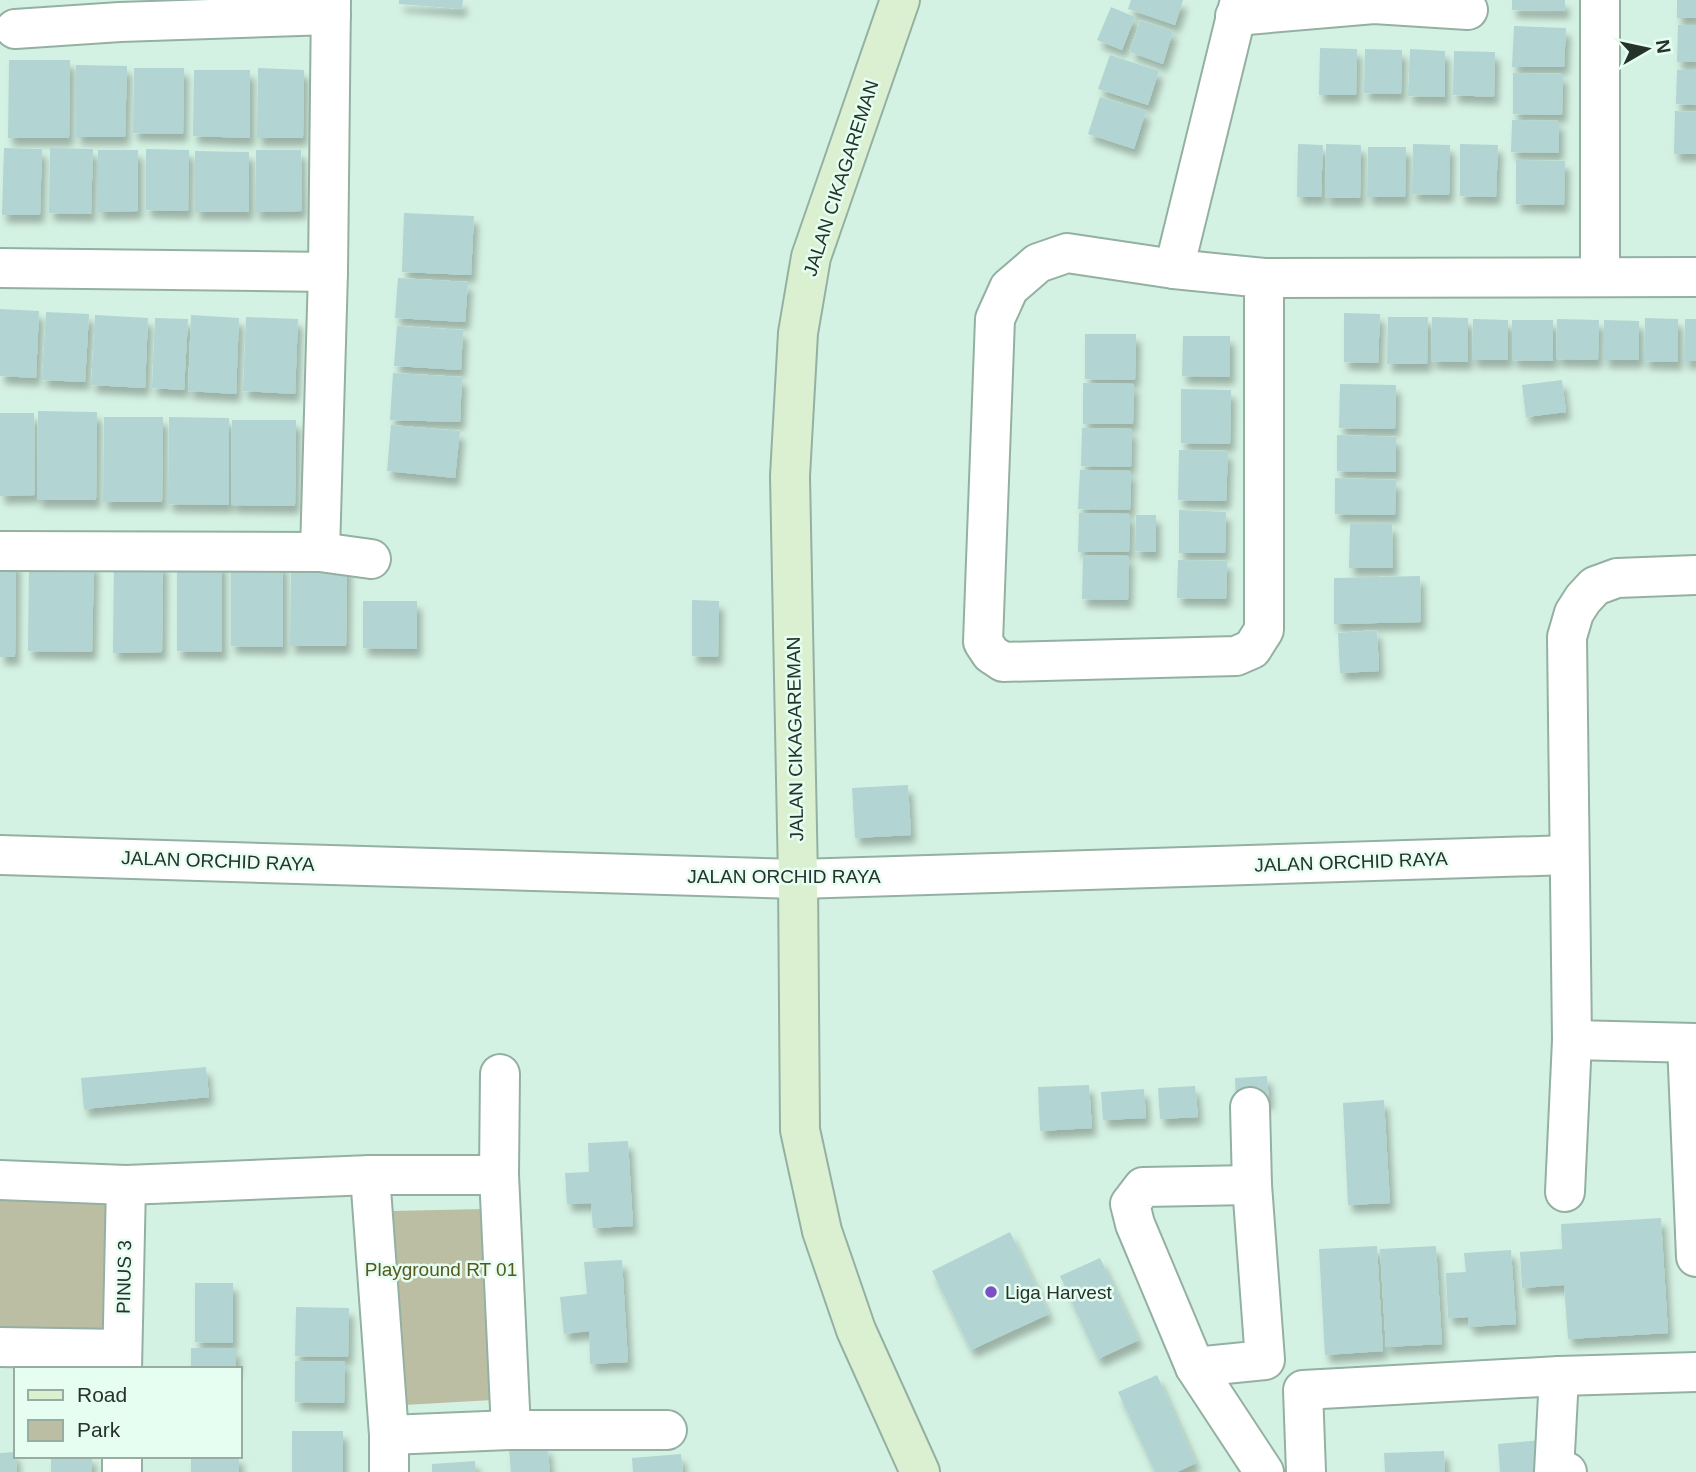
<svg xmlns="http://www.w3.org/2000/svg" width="1696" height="1472" font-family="Arial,sans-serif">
<defs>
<filter id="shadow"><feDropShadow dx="4.5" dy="8" stdDeviation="3.5" flood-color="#0004"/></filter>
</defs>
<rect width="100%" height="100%" fill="#d4f2e3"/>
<!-- green -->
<g fill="#bcbea3">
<polygon points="0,1199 106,1201 105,1332 0,1329"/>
<polygon points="483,1209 493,1400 404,1405 392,1211"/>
</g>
<!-- building -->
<g fill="#b2d4d2" filter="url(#shadow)">
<polygon points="399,0 463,0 462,9 399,4"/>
<polygon points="1131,0 1183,0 1175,25 1128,9"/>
<polygon points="1512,0 1565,0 1565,11 1512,10"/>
<rect x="1677" y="0" width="19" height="18"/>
<polygon points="1111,7 1135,17 1122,50 1097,40"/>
<polygon points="1140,20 1173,31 1163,64 1130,52"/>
<polygon points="1678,25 1696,25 1696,62 1677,62"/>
<polygon points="1514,26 1566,28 1564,67 1512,67"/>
<polygon points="1320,48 1357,49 1356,95 1319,95"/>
<polygon points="1365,49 1402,50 1401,94 1364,93"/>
<polygon points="1410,49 1445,51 1445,97 1408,96"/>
<polygon points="1454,51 1495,52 1494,97 1453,95"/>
<polygon points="1110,55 1159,71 1148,105 1098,89"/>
<polygon points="9,60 70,60 69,138 8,138"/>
<polygon points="76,65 127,66 125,137 76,137"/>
<polygon points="134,68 184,68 183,134 133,133"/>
<polygon points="258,68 304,70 303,138 257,138"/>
<polygon points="194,70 250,70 250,138 193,136"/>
<polygon points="1677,70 1696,70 1696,105 1676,104"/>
<polygon points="1513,73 1563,74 1562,115 1513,114"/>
<polygon points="1100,97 1146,111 1134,149 1088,134"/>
<polygon points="1675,111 1696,112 1696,154 1674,154"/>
<polygon points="1512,120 1559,121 1559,153 1511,152"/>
<polygon points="1298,144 1323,145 1321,197 1297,197"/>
<polygon points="1326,144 1361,145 1360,198 1325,198"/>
<polygon points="1413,144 1450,145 1449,195 1412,194"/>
<polygon points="1460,144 1498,145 1496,197 1460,196"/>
<polygon points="1368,147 1406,147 1405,197 1367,197"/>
<polygon points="4,148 42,149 40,215 2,215"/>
<polygon points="50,148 93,149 91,214 49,213"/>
<polygon points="146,149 189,150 188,211 146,210"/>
<polygon points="98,150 138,150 138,211 98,212"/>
<polygon points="256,150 301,150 302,211 255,212"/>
<polygon points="195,151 249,152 249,212 195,212"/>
<polygon points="1516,160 1565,161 1564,205 1516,204"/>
<polygon points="404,213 474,216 471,275 402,272"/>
<polygon points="398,278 468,282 465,322 395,318"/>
<polygon points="0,309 39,311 36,378 0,376"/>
<polygon points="46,312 89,314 85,382 42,380"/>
<polygon points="1344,313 1380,314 1378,363 1344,362"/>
<polygon points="95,315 148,318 145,388 91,385"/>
<polygon points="191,315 239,318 236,394 188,391"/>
<polygon points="246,317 298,319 295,394 243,391"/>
<polygon points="1388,317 1428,317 1427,364 1387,364"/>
<polygon points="1432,317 1468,318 1468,362 1431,361"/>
<polygon points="155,318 188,319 184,390 152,388"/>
<polygon points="1645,318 1678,319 1678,362 1644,361"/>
<polygon points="1473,319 1508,320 1508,360 1472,360"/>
<polygon points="1557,319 1599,320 1598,360 1556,359"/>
<polygon points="1685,319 1696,319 1696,361 1684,361"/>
<polygon points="1512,320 1553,320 1553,361 1512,360"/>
<polygon points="1604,320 1639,321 1639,360 1604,360"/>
<polygon points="397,326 463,330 461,370 394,366"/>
<polygon points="1085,334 1136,334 1135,380 1085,379"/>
<polygon points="1183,336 1230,336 1230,377 1182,376"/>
<polygon points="393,373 462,377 460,422 390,420"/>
<polygon points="1562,380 1566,412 1526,417 1522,385"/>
<polygon points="1083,383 1134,384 1133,424 1083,424"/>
<polygon points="1340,384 1396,385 1395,429 1339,428"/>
<polygon points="1181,389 1231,390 1230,444 1181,443"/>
<polygon points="38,411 97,412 96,500 37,500"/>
<polygon points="0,413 34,413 35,495 0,496"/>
<polygon points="104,417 163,417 162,502 103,502"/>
<polygon points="169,417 229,418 229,505 168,504"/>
<polygon points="232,420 296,420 295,506 231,505"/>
<polygon points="391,425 460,431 455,478 387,471"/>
<polygon points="1082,428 1132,429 1131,467 1081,466"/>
<polygon points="1337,435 1396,437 1396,472 1337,471"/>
<polygon points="1179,450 1228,451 1226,501 1178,500"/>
<polygon points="1080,470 1131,471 1130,510 1078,509"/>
<polygon points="1335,478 1396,480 1395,515 1335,514"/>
<polygon points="1179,510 1226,512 1225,553 1179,553"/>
<polygon points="1079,513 1130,514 1129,552 1078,552"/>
<polygon points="1136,515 1156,515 1156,552 1135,551"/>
<polygon points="1350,524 1392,524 1393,568 1349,568"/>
<polygon points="1083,555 1129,556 1128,600 1082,599"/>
<polygon points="1178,560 1227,561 1226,599 1177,598"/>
<polygon points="0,561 16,561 15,657 0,657"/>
<polygon points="29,562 94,563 92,652 28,651"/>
<polygon points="114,562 163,563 162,652 113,653"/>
<polygon points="177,562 222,562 222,652 177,651"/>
<polygon points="231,562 283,563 283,647 231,646"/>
<polygon points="291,564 347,564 346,646 290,646"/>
<polygon points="1420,576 1421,622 1334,624 1334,578"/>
<polygon points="692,600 719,601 718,657 692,656"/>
<polygon points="363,601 417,601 417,649 363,648"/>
<polygon points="1377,630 1379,671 1340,673 1338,633"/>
<polygon points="908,785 911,835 855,838 852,788"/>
<polygon points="206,1067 209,1097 84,1109 81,1078"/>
<polygon points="1267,1076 1269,1102 1236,1103 1235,1078"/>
<polygon points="1089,1085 1092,1128 1040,1131 1038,1087"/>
<polygon points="1195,1086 1198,1117 1160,1119 1158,1088"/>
<polygon points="1144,1089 1146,1118 1103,1120 1101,1092"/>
<polygon points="1384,1100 1390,1203 1348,1205 1343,1103"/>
<polygon points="628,1141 633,1226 593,1228 591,1203 567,1204 565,1173 589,1172 588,1143"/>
<polygon points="1661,1218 1668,1333 1568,1339 1564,1285 1522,1288 1520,1252 1562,1249 1561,1224"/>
<polygon points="1010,1232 1049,1314 971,1350 932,1271"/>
<polygon points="1377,1246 1383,1351 1325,1355 1319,1249"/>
<polygon points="1436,1246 1442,1344 1386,1347 1380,1249"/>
<polygon points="1511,1250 1516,1324 1469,1327 1468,1317 1448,1318 1446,1273 1466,1272 1464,1253"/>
<polygon points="1100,1258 1139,1340 1098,1359 1060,1276"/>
<polygon points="622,1260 628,1362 590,1364 589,1331 564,1334 560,1297 587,1294 584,1262"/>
<polygon points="195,1283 233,1283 233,1343 195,1342"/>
<polygon points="296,1307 349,1308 348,1357 295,1356"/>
<rect x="191" y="1348" width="45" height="21"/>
<polygon points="295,1361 345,1361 344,1403 295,1402"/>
<polygon points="1157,1375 1196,1463 1177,1472 1155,1472 1118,1392"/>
<rect x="292" y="1431" width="51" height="41"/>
<polygon points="1541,1440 1544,1472 1500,1472 1498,1444"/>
<polygon points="547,1446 550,1472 511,1472 509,1449"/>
<polygon points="1444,1451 1445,1472 1385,1472 1384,1453"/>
<polygon points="15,1452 17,1472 0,1472 0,1453"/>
<polygon points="681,1454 683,1472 633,1472 632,1458"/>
<rect x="51" y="1456" width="41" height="16"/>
<rect x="191" y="1456" width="48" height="16"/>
<polygon points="475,1461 476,1472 432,1472 432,1464"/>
</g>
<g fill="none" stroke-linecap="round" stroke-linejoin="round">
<defs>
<g id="street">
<polyline points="1235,16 1374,4 1468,10"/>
<polyline points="15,29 120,22 331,15"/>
<polyline points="0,268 328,272"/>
<polyline points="1174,269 1240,0"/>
<polyline points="1600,277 1600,0"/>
<polyline points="1264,278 1264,630 1252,649 1236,656 1003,662 991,654 983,642 995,319 1009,288 1038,263 1067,253 1174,269 1264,278 1696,277"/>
<polyline points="0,551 320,552 371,559"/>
<polyline points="320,552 328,272 331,0"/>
<polyline points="0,855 798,879 1569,855"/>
<polyline points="1572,1040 1696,1043"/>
<polyline points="1687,1043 1696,1257"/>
<polyline points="500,1074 499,1175 511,1430"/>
<polyline points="370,1175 389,1435 389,1472"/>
<polyline points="0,1180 126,1185 370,1175 499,1175"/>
<polyline points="1252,1185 1143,1187 1130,1204 1135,1224 1195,1367 1264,1472"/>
<polyline points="1565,1192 1572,1040 1567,637 1574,613 1583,599 1595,586 1617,578 1696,575"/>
<polyline points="0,1347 122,1349"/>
<polyline points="1195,1367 1265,1360 1252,1185 1250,1107"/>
<polyline points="122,1369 126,1185"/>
<polyline points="1559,1376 1554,1472 1567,1472"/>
<polyline points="389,1435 511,1430 667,1430"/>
<polyline points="122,1456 122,1472"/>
<polyline points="1306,1472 1303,1390 1559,1376 1696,1372"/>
</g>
<polyline id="secondary" points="900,0 811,257 798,333 790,476 798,879 800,1130 822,1231 856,1330 920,1472"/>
</defs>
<!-- street casing -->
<use href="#street" stroke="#94b0a2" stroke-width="42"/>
<!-- secondary casing -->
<use href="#secondary" stroke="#94b0a2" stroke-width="42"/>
<!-- street -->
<use href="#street" stroke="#fff" stroke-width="38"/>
<!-- secondary -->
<use href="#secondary" stroke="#daf0d0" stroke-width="38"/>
</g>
<!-- markers -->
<circle fill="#7d4ec6" stroke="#e6fef1" stroke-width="2.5" cx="991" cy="1292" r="7"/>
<g text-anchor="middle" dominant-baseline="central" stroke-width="5" stroke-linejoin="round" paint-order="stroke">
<!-- street labels -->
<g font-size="19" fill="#26322c" stroke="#e6fef1">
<text transform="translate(841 178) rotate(-72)">JALAN CIKAGAREMAN</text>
<text transform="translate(795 739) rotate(-91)">JALAN CIKAGAREMAN</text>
<text transform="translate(218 861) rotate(2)">JALAN ORCHID RAYA</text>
<text transform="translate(1351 862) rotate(-2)">JALAN ORCHID RAYA</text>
<text x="784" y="876">JALAN ORCHID RAYA</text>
<text transform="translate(124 1277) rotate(-89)">PINUS 3</text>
</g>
<!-- park labels -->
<g font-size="19" fill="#57581e" stroke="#e6fef1">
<text x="441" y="1269">Playground RT 01</text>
</g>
<!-- poi labels -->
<g font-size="19" fill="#26322c" stroke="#e6fef1" text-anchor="start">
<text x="1005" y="1292">Liga Harvest</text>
</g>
</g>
<!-- legend -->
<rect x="14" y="1367" width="228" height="91" fill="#e6fef1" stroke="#99aca2" stroke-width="2"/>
<rect x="28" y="1390" width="35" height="10" fill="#daf0d0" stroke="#99aca2" stroke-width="2"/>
<text x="77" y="1402" font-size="21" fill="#26322c">Road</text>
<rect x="28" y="1420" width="35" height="21" fill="#bcbea3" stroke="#99aca2" stroke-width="2"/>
<text x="77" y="1437" font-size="21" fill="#26322c">Park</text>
<!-- north arrow -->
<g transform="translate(1647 49) rotate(81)" stroke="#e6fef1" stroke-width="5" paint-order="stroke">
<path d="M0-5L12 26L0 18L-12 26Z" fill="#26322c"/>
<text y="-10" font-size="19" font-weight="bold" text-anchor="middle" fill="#26322c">N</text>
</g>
</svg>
